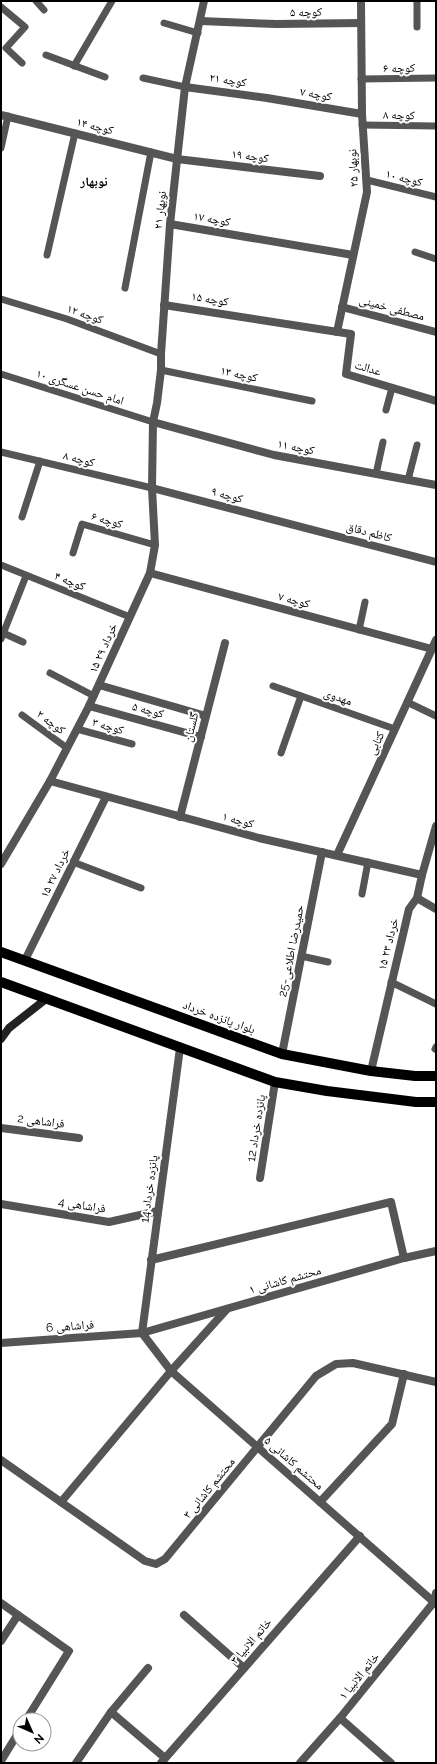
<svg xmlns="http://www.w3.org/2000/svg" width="437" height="1764" font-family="Raleway,'Noto Naskh Arabic',sans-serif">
<rect width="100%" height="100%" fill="#fff"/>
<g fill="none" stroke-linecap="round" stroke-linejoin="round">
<!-- service -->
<g stroke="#555" stroke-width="7">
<polyline points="36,1 44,10"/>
<polyline points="1,7 25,27 6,48 22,63"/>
<polyline points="164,23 198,33"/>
<polyline points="417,27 417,1"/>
<polyline points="46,55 105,77"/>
<polyline points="74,66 112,1"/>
<polyline points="143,78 185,87"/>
<polyline points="361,79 436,78"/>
<polyline points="362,125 436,126"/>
<polyline points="1,148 8,116"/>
<polyline points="367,180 436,197"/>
<polyline points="415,252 436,259"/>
<polyline points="47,255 75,133"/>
<polyline points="125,288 151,152"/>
<polyline points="1,299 67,319 161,354"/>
<polyline points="161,370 312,401"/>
<polyline points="1,374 153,422"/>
<polyline points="386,410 392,388"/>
<polyline points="1,452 152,488"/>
<polyline points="376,474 383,442"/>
<polyline points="408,480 417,445"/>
<polyline points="22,517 40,461"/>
<polyline points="73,553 82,524 155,545"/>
<polyline points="1,565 130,617"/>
<polyline points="359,630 365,602"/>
<polyline points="1,632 23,642"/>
<polyline points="1,639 26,576"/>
<polyline points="50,673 94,696"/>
<polyline points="273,686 395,729"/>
<polyline points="407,702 436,716"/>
<polyline points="22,715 67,748"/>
<polyline points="77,729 132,744"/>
<polyline points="281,753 301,696"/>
<polyline points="73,862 141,888"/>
<polyline points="362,894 368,862"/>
<polyline points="301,956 328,962"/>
<polyline points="391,982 436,1004"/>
<polyline points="435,1049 436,1047"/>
</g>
<!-- minor -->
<g stroke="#555" stroke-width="8">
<polyline points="200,21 276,24 361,23"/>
<polyline points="185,87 267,98 362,114"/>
<polyline points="1,115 177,159 320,176"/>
<polyline points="170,224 353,255"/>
<polyline points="164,305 351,334 346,374 436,401"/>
<polyline points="342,307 436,332"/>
<polyline points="337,332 367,192 362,114 361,1"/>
<polyline points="153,422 274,455 436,485"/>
<polyline points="152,488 436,562"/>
<polyline points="150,573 432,649"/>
<polyline points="99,685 206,716"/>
<polyline points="89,706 201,737"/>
<polyline points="50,781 259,838 422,875"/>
<polyline points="180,817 225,643"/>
<polyline points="337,855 436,640"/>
<polyline points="1,864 50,781 89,706 150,573 155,545 152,488 153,422 157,403 161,370 161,354 170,224 185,87 204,1"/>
<polyline points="417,898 436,909"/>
<polyline points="25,960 106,797"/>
<polyline points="282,1054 322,852"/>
<polyline points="371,1071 409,909 417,898 422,875 436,826"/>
<polyline points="1,1128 79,1138"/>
<polyline points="260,1178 275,1082"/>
<polyline points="1,1204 109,1222 158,1211"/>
<polyline points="151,1260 391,1202 404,1258"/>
<polyline points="142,1333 171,1371 436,1604"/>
<polyline points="142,1333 180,1048"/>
<polyline points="1,1343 142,1333 404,1258 436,1251"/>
<polyline points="1,1460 145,1561 156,1564 165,1559 316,1376 336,1364 353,1363 436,1382"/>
<polyline points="61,1502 171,1371 227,1309"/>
<polyline points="320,1502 392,1424 404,1374"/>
<polyline points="1,1603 69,1651 26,1720"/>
<polyline points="184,1615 244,1668"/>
<polyline points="1,1641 18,1615"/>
<polyline points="111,1712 165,1758"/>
<polyline points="340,1718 391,1763"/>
<polyline points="1,1761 20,1730"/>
<polyline points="76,1763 111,1712 148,1668"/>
<polyline points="161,1763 360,1536"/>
<polyline points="300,1763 340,1718 434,1602 436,1593"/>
</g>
<!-- secondary -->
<polyline stroke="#222" stroke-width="8" points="1,1039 9,1028 46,999"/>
<!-- primary -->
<g stroke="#000" stroke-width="10">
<polyline points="1,952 282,1054 371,1071 415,1076 436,1076"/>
<polyline points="1,982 275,1082 327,1091 416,1102 436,1102"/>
</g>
</g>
<g text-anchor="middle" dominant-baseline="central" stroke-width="4" stroke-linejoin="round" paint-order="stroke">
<!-- street labels -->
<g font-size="12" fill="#000" stroke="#fff">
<text transform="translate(306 12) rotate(-1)">کوچه ۵</text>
<text transform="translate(399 68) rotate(-1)">کوچه ۶</text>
<text transform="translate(228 80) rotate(8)">کوچه ۲۱</text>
<text transform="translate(316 94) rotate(10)">کوچه ۷</text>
<text transform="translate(399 115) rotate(1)">کوچه ۸</text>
<text transform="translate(95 126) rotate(14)">کوچه ۱۴</text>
<text transform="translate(250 156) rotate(7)">کوچه ۱۹</text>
<text transform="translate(353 168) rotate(-93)">نوبهار ۲۵</text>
<text transform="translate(404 178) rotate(14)">کوچه ۱۰</text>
<text transform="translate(160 210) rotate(-84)">نوبهار ۲۱</text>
<text transform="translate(212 219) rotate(10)">کوچه ۱۷</text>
<text transform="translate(210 299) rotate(9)">کوچه ۱۵</text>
<text transform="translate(392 308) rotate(15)">مصطفی خمینی</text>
<text transform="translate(85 314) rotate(19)">کوچه ۱۲</text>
<text transform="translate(368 368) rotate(16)">عدالت</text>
<text transform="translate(239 374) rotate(12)">کوچه ۱۳</text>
<text transform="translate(80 387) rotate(18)">امام حسن عسگری ۱۰</text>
<text transform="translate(296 447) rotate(11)">کوچه ۱۱</text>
<text transform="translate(79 459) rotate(14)">کوچه ۸</text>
<text transform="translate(227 495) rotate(15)">کوچه ۹</text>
<text transform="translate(107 520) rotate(16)">کوچه ۶</text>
<text transform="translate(369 532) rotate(15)">کاظم دقاق</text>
<text transform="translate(70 581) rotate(22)">کوچه ۴</text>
<text transform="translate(294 600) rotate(15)">کوچه ۷</text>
<text transform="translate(103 648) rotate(-66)">۱۵ خرداد ۲۹</text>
<text transform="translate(338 697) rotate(19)">مهدوی</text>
<text transform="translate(148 710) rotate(15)">کوچه ۵</text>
<text transform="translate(51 722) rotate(36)">کوچه ۲</text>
<text transform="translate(108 726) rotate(16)">کوچه ۳</text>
<text transform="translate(191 727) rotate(-76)">گلستان</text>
<text transform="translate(376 743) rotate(-65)">کتابی</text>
<text transform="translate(238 820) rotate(15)">کوچه ۱</text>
<text transform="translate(55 873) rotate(-64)">۱۵ خرداد ۲۷</text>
<text transform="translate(388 944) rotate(-76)">۱۵ خرداد ۲۳</text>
<text transform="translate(291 951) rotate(-79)">حمیدرضا اطلاعی-25</text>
<text transform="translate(219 1017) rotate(20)">بلوار پانزده خرداد</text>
<text transform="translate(41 1121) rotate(7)">فراشاهی 2</text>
<text transform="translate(256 1128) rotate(-81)">پانزده خرداد 12</text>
<text transform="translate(149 1189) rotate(-82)">پانزده خرداد 14</text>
<text transform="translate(82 1205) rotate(9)">فراشاهی 4</text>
<text transform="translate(285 1280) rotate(-16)">محتشم کاشانی ۱</text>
<text transform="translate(70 1326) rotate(-4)">فراشاهی 6</text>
<text transform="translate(294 1463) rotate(41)">محتشم کاشانی ۵</text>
<text transform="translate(209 1488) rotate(-51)">محتشم کاشانی ۳</text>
<text transform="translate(251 1641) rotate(-49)">خاتم الانبیا ۳</text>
<text transform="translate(359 1676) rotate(-51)">خاتم الانبیا ۱</text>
</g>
<!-- neighbourhood labels -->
<g font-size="13" font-weight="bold" fill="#000" stroke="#fff">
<text x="94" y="181">نوبهار</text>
</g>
</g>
<!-- border -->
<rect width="437" height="1764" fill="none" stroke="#000000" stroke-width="4"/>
<!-- north arrow -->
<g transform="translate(32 1732) rotate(135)"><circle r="19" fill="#ffffff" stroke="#999999"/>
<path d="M0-3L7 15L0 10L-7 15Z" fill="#000000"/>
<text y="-6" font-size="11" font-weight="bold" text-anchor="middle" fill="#000000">N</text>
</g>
</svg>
